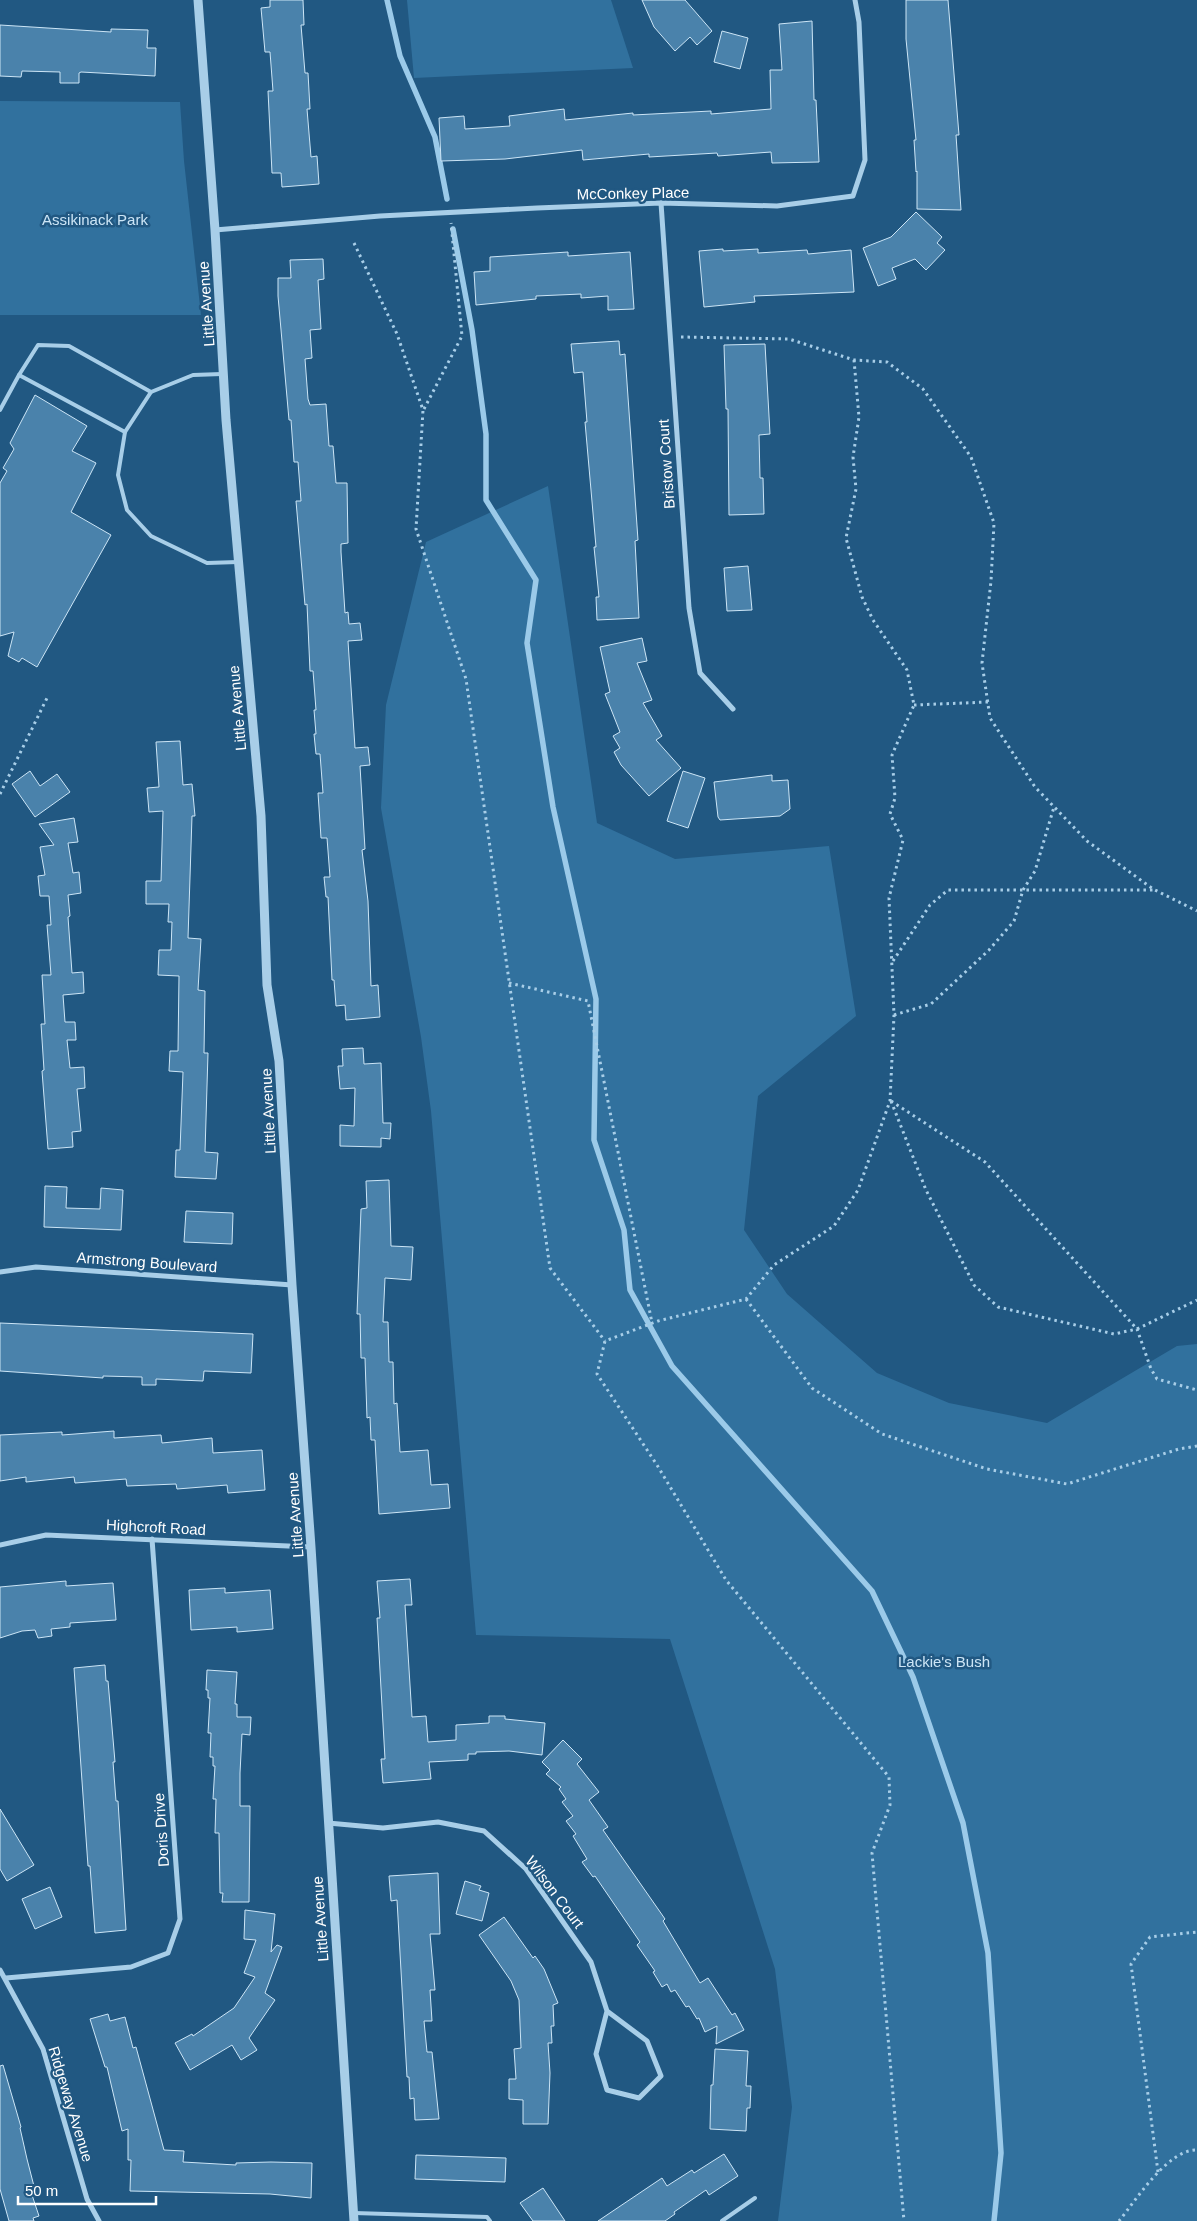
<svg xmlns="http://www.w3.org/2000/svg" width="1197" height="2221" font-family="Helvetica,sans-serif">
<rect width="100%" height="100%" fill="#215882"/>
<!-- green -->
<g fill="#31719e">
<polygon points="407,0 611,0 633,68 414,78"/>
<polygon points="0,101 180,102 184,161 201,315 0,315"/>
<polygon points="548,486 597,823 675,859 829,846 856,1016 758,1096 744,1230 787,1294 877,1373 949,1403 1047,1423 1177,1346 1197,1344 1197,2221 778,2221 792,2107 775,1969 670,1639 476,1635 431,1111 421,1037 381,808 386,705 426,542"/>
</g>
<g fill="none" stroke-linecap="round" stroke-linejoin="round">
<!-- stream -->
<g stroke="#9bcae9" stroke-width="5.5">
<polyline points="387,0 400,56 435,137 447,199"/>
<polyline points="453,229 472,330 486,434 486,500 536,580 527,643 553,807 596,999 594,1140 624,1230 630,1290 672,1366 872,1591 913,1677 963,1823 988,1953 1001,2153 994,2221"/>
</g>
</g>
<!-- building -->
<g fill="#4a82ab" stroke="#cce5f6">
<polygon points="270,0 303,0 304,25 301,25 305,73 308,73 310,109 307,109 311,157 317,156 319,184 282,187 281,173 272,173 268,91 273,91 270,52 265,52 261,8 270,7"/>
<polygon points="642,0 685,0 712,31 697,45 690,37 675,51 654,27"/>
<polygon points="906,0 948,0 959,135 956,135 961,210 917,209 917,171 916,172 914,140 916,140 906,39"/>
<polygon points="812,21 814,100 816,100 819,162 772,163 771,152 718,156 717,153 649,157 649,154 583,160 582,150 505,159 441,161 439,118 464,116 465,129 510,126 509,116 564,109 565,120 633,113 633,115 711,111 711,114 771,109 770,70 782,70 779,24"/>
<polygon points="0,25 111,32 111,29 148,30 147,48 156,48 155,76 81,72 79,73 79,83 60,83 60,72 22,71 21,77 0,76"/>
<polygon points="722,31 748,38 740,69 714,62"/>
<polygon points="916,212 942,237 937,243 945,250 926,270 915,259 892,268 896,279 878,286 863,248 891,237"/>
<polygon points="723,249 723,251 758,249 758,253 807,250 808,254 851,250 854,292 754,296 755,302 704,307 699,251"/>
<polygon points="568,252 568,256 630,252 634,309 608,310 608,296 581,298 581,294 536,296 536,299 476,305 474,272 490,271 490,257"/>
<polygon points="323,259 324,279 318,280 321,329 310,330 312,358 305,359 308,399 310,405 326,404 329,446 333,446 336,483 347,483 348,543 341,544 341,552 345,613 348,612 349,624 360,623 362,640 348,641 355,748 368,747 370,765 360,766 365,849 362,850 368,901 371,986 378,985 380,1017 346,1020 345,1005 336,1006 334,980 332,980 328,897 326,897 324,877 330,877 327,838 321,838 318,793 323,793 320,754 316,754 314,734 316,734 314,710 316,710 313,671 310,671 307,604 305,605 296,501 301,501 298,462 294,462 291,420 289,420 278,296 278,278 291,278 290,260"/>
<polygon points="619,341 620,355 625,354 638,540 635,541 639,618 597,620 596,597 599,597 594,547 596,547 585,422 587,422 583,372 574,373 571,344"/>
<polygon points="765,344 770,434 759,435 760,478 763,478 764,514 729,515 728,409 726,409 724,345"/>
<polygon points="35,395 87,426 72,451 96,463 71,512 111,535 37,667 22,658 19,662 8,656 14,632 0,636 0,483 7,471 3,468 14,449 10,443"/>
<polygon points="748,566 752,610 727,611 724,568"/>
<polygon points="642,638 647,661 637,663 652,700 643,703 662,736 656,740 681,768 649,796 621,765 614,752 620,748 613,736 620,732 605,694 610,692 600,647"/>
<polygon points="180,741 183,785 192,784 195,816 192,816 188,938 201,939 198,990 205,991 204,1053 208,1053 205,1152 218,1153 216,1179 175,1177 176,1150 180,1150 183,1072 169,1071 170,1051 178,1051 179,976 158,975 159,950 171,950 172,922 168,922 169,904 146,904 146,881 161,881 163,811 149,812 147,788 159,787 156,742"/>
<polygon points="30,771 40,786 57,774 70,792 35,817 12,784"/>
<polygon points="683,771 705,778 688,828 667,821"/>
<polygon points="772,775 772,781 788,780 790,809 780,816 720,820 718,817 714,782"/>
<polygon points="74,818 78,842 68,843 73,873 79,872 81,893 68,895 70,916 68,917 72,973 83,972 84,993 63,995 65,1022 75,1022 76,1040 67,1040 70,1068 84,1067 85,1088 77,1089 81,1131 72,1132 73,1147 48,1149 42,1071 44,1070 41,1024 45,1024 42,975 51,975 47,925 51,925 49,896 40,896 38,876 45,875 40,847 54,845 39,824"/>
<polygon points="363,1048 364,1064 381,1063 383,1123 391,1123 390,1139 381,1138 381,1147 340,1146 340,1125 354,1126 355,1088 340,1089 338,1066 343,1066 342,1049"/>
<polygon points="389,1180 391,1246 413,1247 411,1280 385,1278 383,1322 388,1322 389,1362 393,1362 394,1404 397,1403 400,1452 428,1450 431,1485 448,1484 450,1508 379,1514 375,1440 371,1440 370,1417 367,1418 365,1358 361,1358 360,1314 357,1314 361,1209 367,1208 366,1181"/>
<polygon points="45,1186 67,1187 66,1208 100,1209 101,1188 123,1190 121,1230 44,1227"/>
<polygon points="186,1211 233,1213 232,1244 184,1242"/>
<polygon points="0,1323 253,1334 251,1373 204,1371 203,1381 156,1379 156,1385 142,1385 142,1377 103,1376 103,1378 0,1371"/>
<polygon points="114,1431 114,1438 161,1435 162,1443 212,1438 213,1453 262,1450 265,1490 228,1493 227,1485 177,1489 176,1484 127,1486 126,1479 75,1483 74,1477 26,1482 26,1477 0,1481 0,1435 62,1432 62,1435"/>
<polygon points="410,1579 412,1605 405,1605 412,1717 426,1716 428,1742 456,1740 456,1725 489,1723 489,1716 505,1716 505,1719 545,1723 542,1755 509,1751 476,1752 476,1754 468,1754 468,1760 429,1762 431,1779 383,1783 381,1759 385,1759 377,1618 380,1618 377,1581"/>
<polygon points="66,1581 66,1586 113,1583 116,1620 70,1623 70,1627 51,1629 52,1636 38,1638 35,1630 22,1631 0,1638 0,1587"/>
<polygon points="225,1588 225,1593 270,1590 273,1629 237,1632 237,1627 191,1630 189,1590"/>
<polygon points="105,1665 106,1681 108,1681 115,1762 113,1762 116,1801 118,1801 126,1930 95,1933 90,1866 88,1866 74,1668"/>
<polygon points="207,1670 237,1672 235,1704 237,1704 237,1717 251,1717 250,1735 242,1734 240,1773 240,1806 250,1806 249,1902 222,1902 223,1893 220,1893 219,1833 215,1833 216,1799 213,1799 215,1766 213,1766 213,1757 210,1757 211,1733 208,1733 210,1698 208,1698 208,1690 206,1690"/>
<polygon points="563,1740 582,1759 577,1764 599,1792 589,1800 608,1827 603,1830 665,1919 663,1921 700,1983 708,1978 732,2015 735,2013 744,2030 716,2044 717,2026 705,2032 699,2018 697,2019 689,2006 686,2007 675,1990 671,1992 667,1984 662,1987 653,1972 655,1971 637,1945 640,1942 595,1876 593,1877 582,1862 587,1859 573,1836 576,1834 566,1821 573,1816 562,1802 566,1799 559,1789 561,1787 546,1774 550,1770 542,1762"/>
<polygon points="0,1809 34,1865 7,1881 0,1869"/>
<polygon points="438,1873 440,1934 430,1934 435,1990 430,1990 432,2021 424,2021 427,2052 432,2052 439,2119 415,2120 414,2098 410,2099 409,2077 407,2077 397,1900 391,1901 389,1876"/>
<polygon points="465,1881 481,1886 479,1890 489,1893 482,1921 456,1914"/>
<polygon points="50,1887 62,1917 35,1929 22,1899"/>
<polygon points="245,1910 275,1914 271,1952 277,1945 282,1947 265,1993 275,2000 249,2038 257,2050 241,2060 232,2045 190,2070 175,2043 192,2034 193,2036 234,2008 255,1977 244,1973 256,1940 244,1939"/>
<polygon points="504,1917 533,1958 535,1956 544,1969 558,2003 553,2005 554,2026 551,2026 552,2043 548,2043 550,2073 548,2124 523,2124 523,2100 509,2099 509,2079 516,2079 514,2049 521,2048 519,2000 511,1981 479,1935"/>
<polygon points="108,2014 110,2021 125,2017 133,2048 136,2047 164,2150 184,2151 183,2162 236,2165 236,2163 271,2162 312,2163 311,2198 270,2194 130,2191 131,2160 128,2160 128,2129 122,2131 107,2067 105,2067 90,2019"/>
<polygon points="715,2049 748,2051 746,2086 751,2086 750,2108 747,2108 746,2131 710,2129 711,2085 713,2085"/>
<polygon points="3,2065 21,2127 20,2128 27,2159 36,2194 32,2195 39,2216 33,2218 34,2221 9,2221 0,2189 0,2066"/>
<polygon points="724,2154 738,2176 709,2195 706,2190 674,2212 675,2214 665,2221 598,2221 662,2178 667,2186 692,2170 694,2173"/>
<polygon points="416,2155 506,2158 505,2182 415,2179"/>
<polygon points="543,2188 565,2221 533,2221 520,2203"/>
</g>
<g fill="none" stroke-linecap="round" stroke-linejoin="round">
<!-- path -->
<g stroke="#a8cee8" stroke-width="3" stroke-dasharray="2.5 4" stroke-linecap="butt">
<polyline points="354,243 397,334 423,410 416,529 466,679 550,1268 605,1341"/>
<polyline points="681,337 789,339 854,360 887,362 923,389 971,457 994,523 991,581 982,663 990,718 1035,787 1087,841 1153,889 1197,911"/>
<polyline points="854,360 859,417 853,457 856,489 846,538 862,597 873,620 907,670 914,705 892,755 895,798 890,814 903,840 889,898 894,1015 890,1101 858,1190 834,1226 774,1265 746,1299 658,1321 605,1341 597,1374 657,1465 726,1580 889,1777 890,1805 872,1853 904,2221"/>
<polyline points="424,409 462,336 451,223"/>
<polyline points="914,705 988,702"/>
<polyline points="0,794 48,696"/>
<polyline points="893,961 930,905 948,890 1156,890"/>
<polyline points="509,983 588,1001 652,1323"/>
<polyline points="894,1015 931,1004 989,950 1014,921 1023,890 1035,871 1054,807"/>
<polyline points="891,1101 926,1190 974,1285 998,1307 1114,1334 1137,1329 1151,1369 1157,1379 1197,1390"/>
<polyline points="891,1101 985,1162 1137,1329 1197,1300"/>
<polyline points="746,1299 812,1388 882,1434 987,1469 1067,1484 1179,1449 1197,1446"/>
<polyline points="1158,2172 1131,1964 1150,1937 1197,1932"/>
<path d="M1119,2221C1136,2200 1168,2149 1197,2150"/>
</g>
<!-- service -->
<g stroke="#a8cee8" stroke-width="4">
<polyline points="222,374 193,375 151,392 125,432 118,475 127,510 151,536 207,563 238,562"/>
<polyline points="0,410 19,375"/>
<polyline points="125,432 19,375 38,345 69,346 151,392"/>
<polyline points="354,2213 487,2217 490,2221"/>
<polyline points="722,2221 755,2198"/>
</g>
<!-- minor -->
<g stroke="#a8cee8" stroke-width="5">
<polyline points="661,203 689,608 700,673 733,709"/>
<polyline points="215,230 380,216 537,208 661,203 777,206 853,196 865,160 859,22 855,0"/>
<polyline points="0,1272 36,1267 292,1285"/>
<polyline points="0,1545 46,1535 311,1547"/>
<polyline points="328,1823 383,1828 438,1822 484,1831 526,1869 591,1962 607,2011 596,2054 607,2090 639,2098 661,2076 647,2041 607,2011"/>
<polyline points="0,1970 43,2049 87,2199 99,2221"/>
<polyline points="6,1978 131,1967 168,1953 180,1919 152,1539"/>
</g>
<!-- tertiary -->
<polyline stroke="#a8cee8" stroke-width="9" points="198,0 215,230 226,420 261,816 267,985 279,1061 292,1285 311,1547 354,2221"/>
</g>
<g text-anchor="middle" dominant-baseline="central" stroke-width="5" stroke-linejoin="round" paint-order="stroke">
<!-- street labels -->
<g font-size="15" fill="#fff" stroke="#215882">
<text transform="translate(633 193) rotate(-1)">McConkey Place</text>
<text transform="translate(206 304) rotate(-94)">Little Avenue</text>
<text transform="translate(666 464) rotate(-94)">Bristow Court</text>
<text transform="translate(237 708) rotate(-95)">Little Avenue</text>
<text transform="translate(268 1111) rotate(-93)">Little Avenue</text>
<text transform="translate(147 1262) rotate(4)">Armstrong Boulevard</text>
<text transform="translate(295 1515) rotate(-94)">Little Avenue</text>
<text transform="translate(156 1527) rotate(3)">Highcroft Road</text>
<text transform="translate(161 1830) rotate(-94)">Doris Drive</text>
<text transform="translate(555 1892) rotate(53)">Wilson Court</text>
<text transform="translate(320 1919) rotate(-94)">Little Avenue</text>
<text transform="translate(71 2104) rotate(73)">Ridgeway Avenue</text>
</g>
<!-- park labels -->
<g font-size="15" fill="#cce5f6" stroke="#215882">
<text x="95" y="219">Assikinack Park</text>
<text x="944" y="1661">Lackie's Bush</text>
</g>
</g>
<!-- scale -->
<path d="M18 2196v8h138v-8" fill="none" stroke="#ffffff" stroke-width="2.5"/>
<text x="25" y="2196" font-size="15" fill="#ffffff" stroke="#215882" stroke-width="4" paint-order="stroke">50 m</text>
</svg>
